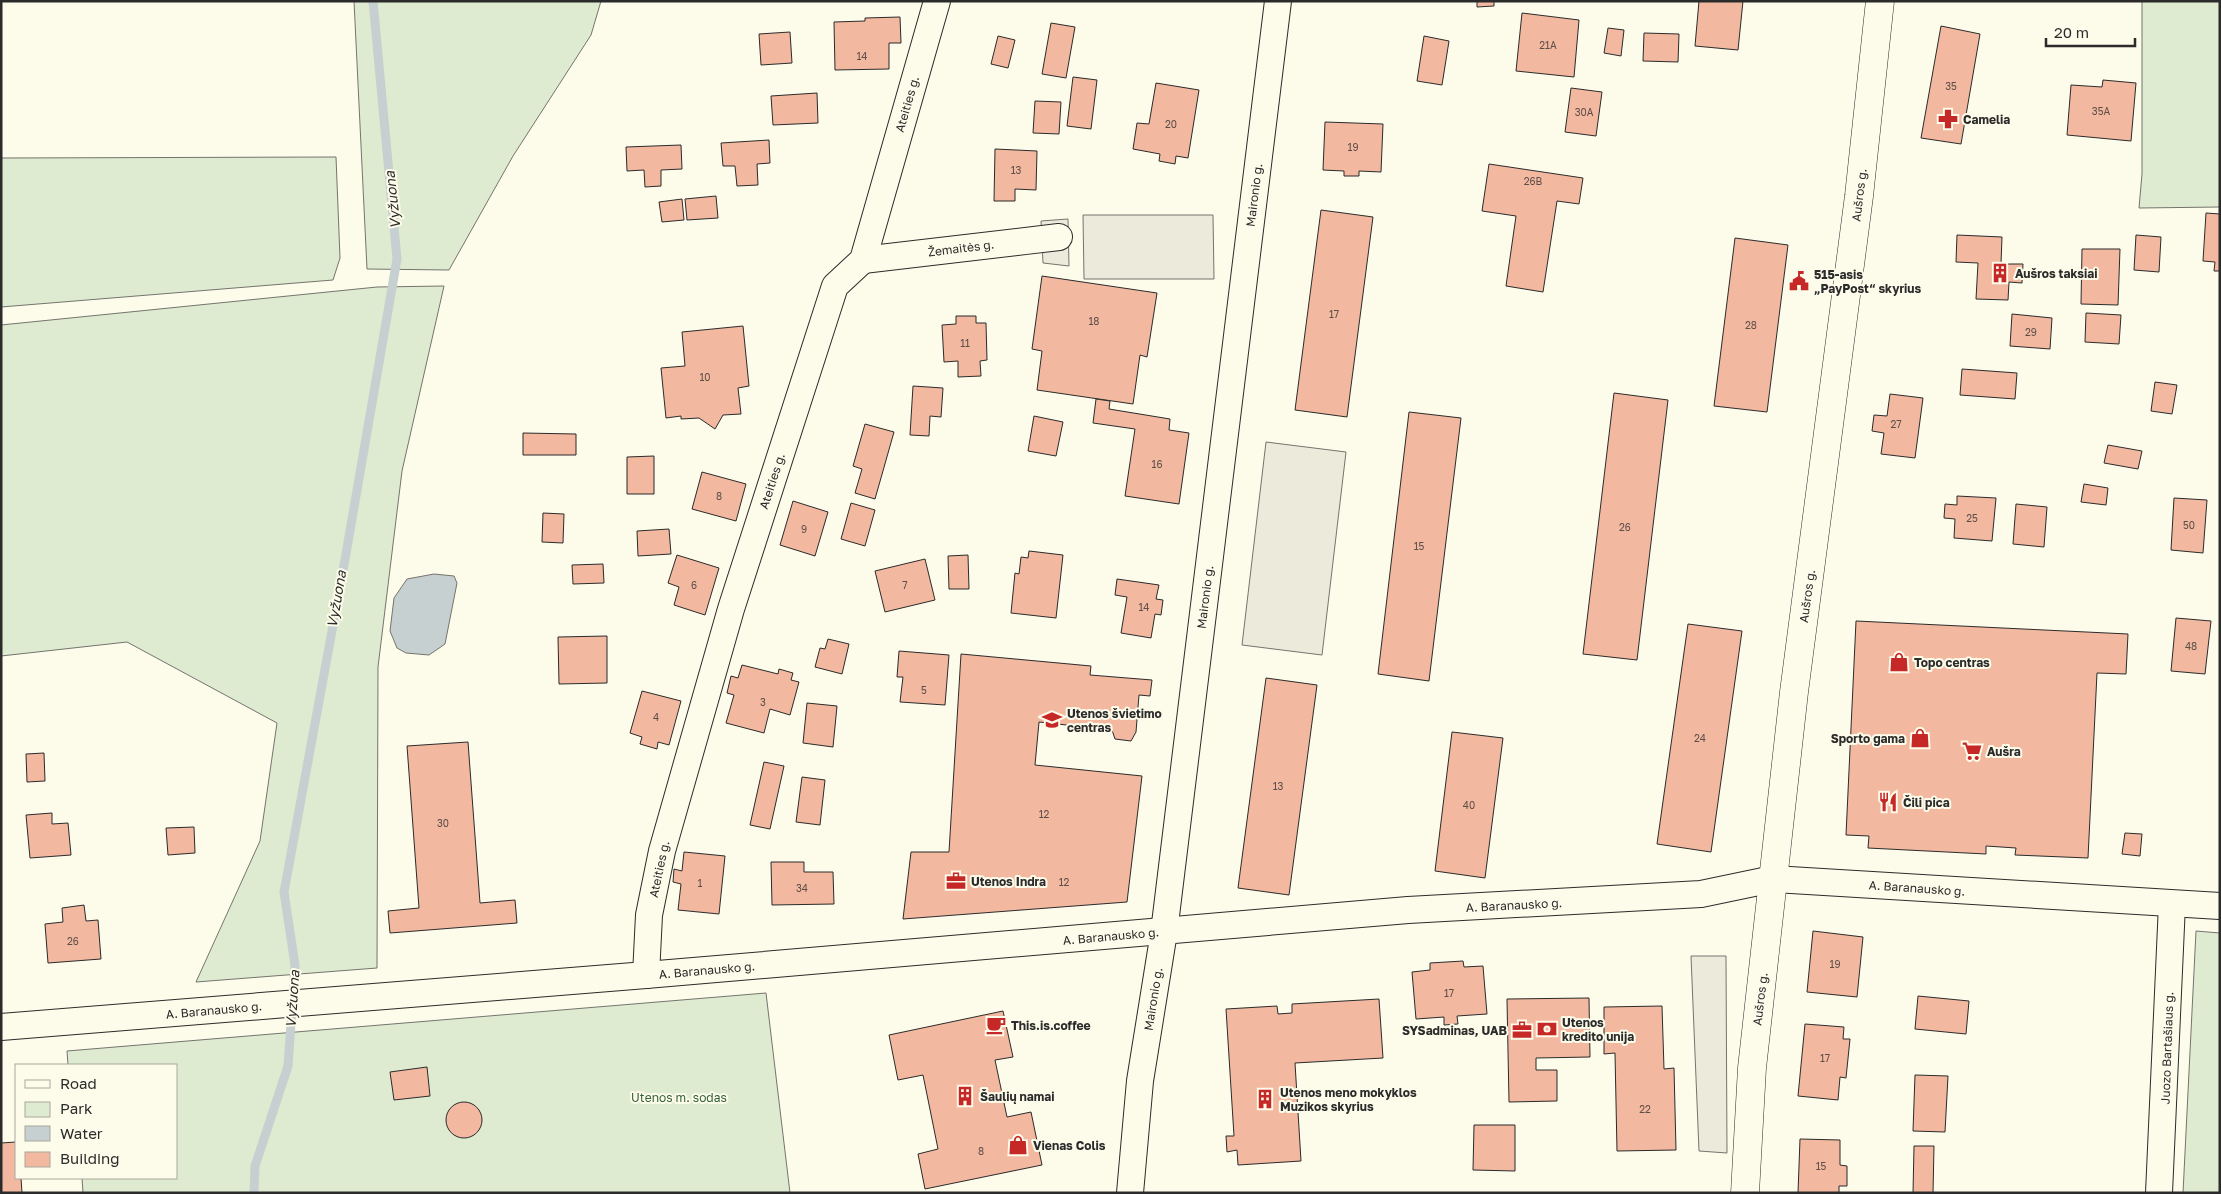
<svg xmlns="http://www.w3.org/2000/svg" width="2221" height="1194" font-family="'Golos Text',sans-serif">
<rect width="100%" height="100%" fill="#fdfbea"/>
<!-- green -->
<g fill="#deebd1" stroke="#74746e">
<polygon points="354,1 601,1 591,35 513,156 449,270 367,269"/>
<polygon points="2142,1 2220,1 2220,207 2139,208 2142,174"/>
<polygon points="336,157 340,258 333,280 1,307 1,158"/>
<polygon points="444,286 402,471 378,667 377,968 196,982 260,841 277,723 127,642 1,656 1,325 377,287"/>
<polygon points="2196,931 2220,933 2220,1193 2183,1193"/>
<polygon points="766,993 790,1193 83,1193 82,1178 176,1178 176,1065 68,1065 67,1051"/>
</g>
<!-- parking -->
<g fill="#eceadb" stroke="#74746e">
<polygon points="1083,215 1213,215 1214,279 1084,279"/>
<polygon points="1068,219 1069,266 1043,263 1041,221"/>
<polygon points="1266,442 1346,452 1322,655 1242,645"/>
<polygon points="1691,956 1726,956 1727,1153 1699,1151"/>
</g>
<!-- water -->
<polygon fill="#c7d0d0" stroke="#74746e" points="434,574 454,576 457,583 445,644 429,655 406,653 397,648 390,631 394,598 407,579"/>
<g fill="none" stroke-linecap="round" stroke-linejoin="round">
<!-- stream -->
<polyline stroke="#c7d0d0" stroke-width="9" points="254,1193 255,1166 288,1066 295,965 284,892 343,571 397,259 373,1"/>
</g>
<!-- building -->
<g fill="#f2b8a0" stroke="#2b2b2b">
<polygon points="1477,1 1494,1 1494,6 1477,7"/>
<polygon points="1699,1 1743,1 1738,50 1695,46"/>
<polygon points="1522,13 1579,20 1574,77 1516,71"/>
<polygon points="900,17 901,43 889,43 889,69 835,70 834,22 865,21 865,18"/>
<polygon points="1051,23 1075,27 1066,78 1042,74"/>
<polygon points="1941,26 1980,34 1961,144 1921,138"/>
<polygon points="1608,28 1624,30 1621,56 1604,53"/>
<polygon points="790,32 792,63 761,65 759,34"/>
<polygon points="1644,33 1679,34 1678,62 1643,61"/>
<polygon points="998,36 1015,40 1008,68 991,64"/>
<polygon points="1424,36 1449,41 1442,85 1417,81"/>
<polygon points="1073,77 1097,80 1091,129 1067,126"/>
<polygon points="2103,80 2136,83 2131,141 2067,135 2071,85 2102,87"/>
<polygon points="1156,83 1199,90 1188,158 1176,156 1175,164 1159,161 1160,154 1133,149 1137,123 1149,124"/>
<polygon points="1571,88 1602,92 1596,136 1565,132"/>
<polygon points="817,93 818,123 773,125 771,96"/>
<polygon points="1035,101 1061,102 1059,134 1033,133"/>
<polygon points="1325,122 1383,124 1381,172 1359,171 1359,176 1344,176 1344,171 1323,170"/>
<polygon points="769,140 770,163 757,164 758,185 737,186 735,166 723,166 721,143"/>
<polygon points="681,145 682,169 661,170 661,186 645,187 644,170 627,171 626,147"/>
<polygon points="995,149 1037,151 1036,190 1015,189 1015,201 994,201"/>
<polygon points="1489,164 1583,178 1579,204 1557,201 1543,292 1506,286 1516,216 1482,211"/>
<polygon points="716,196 718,218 687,220 685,199"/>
<polygon points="682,199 684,220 662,222 659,202"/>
<polygon points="1321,210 1373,217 1347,417 1295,410"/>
<polygon points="2206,213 2220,214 2220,271 2214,271 2215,262 2203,261"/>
<polygon points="1957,235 2002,237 2001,264 2023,264 2022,283 2009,282 2008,300 1976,299 1978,263 1956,262"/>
<polygon points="2136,235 2161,237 2159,272 2134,270"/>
<polygon points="1735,238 1788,245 1767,412 1714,406"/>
<polygon points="2082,249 2120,249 2118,305 2081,304"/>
<polygon points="1042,276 1157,293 1147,357 1140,355 1133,404 1037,390 1042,351 1032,349"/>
<polygon points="2086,313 2121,315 2119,344 2085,342"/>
<polygon points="2012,314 2052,318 2050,349 2010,346"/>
<polygon points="956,316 976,316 976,323 986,323 987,360 980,361 981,376 958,377 958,361 944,362 942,325 956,324"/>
<polygon points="743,326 749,386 738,388 741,414 723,415 715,429 699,418 681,419 681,416 666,418 661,368 685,366 682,332"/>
<polygon points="1962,369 2017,373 2015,399 1960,395"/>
<polygon points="2155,382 2177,385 2172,414 2151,411"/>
<polygon points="913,386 943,388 941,417 930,416 929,436 910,435"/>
<polygon points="1614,393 1668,400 1637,660 1583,654"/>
<polygon points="1890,394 1923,398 1915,458 1881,454 1884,433 1872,431 1874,415 1887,416"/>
<polygon points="1096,399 1110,401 1109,409 1170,419 1169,430 1189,433 1179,504 1125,496 1135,429 1093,423"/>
<polygon points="1409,412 1461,418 1429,681 1378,674"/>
<polygon points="1034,416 1063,422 1056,456 1028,451"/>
<polygon points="865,424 894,432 875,499 855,493 862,469 853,466"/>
<polygon points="523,433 576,434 576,455 523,455"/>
<polygon points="2108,445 2142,451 2138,469 2104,463"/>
<polygon points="654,456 654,494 627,494 627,457"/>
<polygon points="702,472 746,484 736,521 692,509"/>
<polygon points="2084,484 2108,488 2106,505 2081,502"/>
<polygon points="1957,496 1996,498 1992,541 1954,538 1955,519 1944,518 1945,504 1957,505"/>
<polygon points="2174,498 2207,500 2203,553 2171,550"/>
<polygon points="793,501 828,512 815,556 780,545"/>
<polygon points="851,503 875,510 865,546 841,539"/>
<polygon points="2016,504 2047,507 2044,547 2013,544"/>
<polygon points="543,513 564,514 563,543 542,542"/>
<polygon points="669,529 671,554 638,556 637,531"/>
<polygon points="1029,551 1063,555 1056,618 1011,613 1015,573 1019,574 1021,557 1028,558"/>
<polygon points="677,555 719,568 705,615 674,605 679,587 668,583"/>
<polygon points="968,555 969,589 949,589 948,556"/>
<polygon points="925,559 935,600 885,612 875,571"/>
<polygon points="603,564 604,583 573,584 572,565"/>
<polygon points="1117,579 1159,585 1156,599 1163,600 1161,615 1155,614 1151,638 1121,633 1127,597 1115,595"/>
<polygon points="2176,618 2211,621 2205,674 2171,671"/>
<polygon points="1856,621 2128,634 2126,674 2097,673 2088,858 2015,855 2016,848 1986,846 1986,854 1868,848 1869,836 1846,835"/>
<polygon points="1688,624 1742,631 1711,852 1657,844"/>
<polygon points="607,636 607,683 559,684 558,637"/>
<polygon points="828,639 849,644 842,674 815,667 820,648 825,649"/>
<polygon points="899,651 949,655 945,705 900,702 903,677 897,677"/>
<polygon points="961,654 1091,666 1090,675 1152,680 1150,696 1139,695 1136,732 1131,741 1115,739 1112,730 1039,722 1035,765 1142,776 1127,902 903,919 911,852 949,852"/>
<polygon points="742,665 778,674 779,669 793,673 791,680 799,682 790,715 770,709 764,733 726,723 734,695 727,693 731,676 738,678"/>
<polygon points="1266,678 1317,685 1289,895 1238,888"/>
<polygon points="642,691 681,701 669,745 658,742 657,749 640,744 642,737 630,733"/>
<polygon points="807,703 837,706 833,747 803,743"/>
<polygon points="1452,732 1503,738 1485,878 1435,871"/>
<polygon points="468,742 480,903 515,900 517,923 390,933 388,911 419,908 407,746"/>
<polygon points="44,753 45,781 27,782 26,754"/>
<polygon points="764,762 784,766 770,829 750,825"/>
<polygon points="802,777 825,780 820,825 796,822"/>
<polygon points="52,813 52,824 68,823 71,855 30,858 26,815"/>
<polygon points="194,827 195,853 168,855 166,828"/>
<polygon points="2125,833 2142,834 2140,856 2122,854"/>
<polygon points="684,852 725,856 719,914 678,910 681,884 673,882 674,869 682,871"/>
<polygon points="771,862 804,862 804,872 833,872 834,904 772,905"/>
<polygon points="84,905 86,921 98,920 101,959 48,963 45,924 63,922 62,908"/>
<polygon points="1813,931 1863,937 1857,997 1807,992"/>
<polygon points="1463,961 1464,967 1483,966 1487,1014 1457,1016 1458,1024 1444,1025 1444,1017 1416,1019 1412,972 1430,970 1430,963"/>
<polygon points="1918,996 1969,1001 1966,1034 1915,1029"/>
<polygon points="1589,998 1590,1057 1536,1058 1536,1070 1557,1070 1557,1101 1509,1102 1507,999"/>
<polygon points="1379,999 1383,1058 1295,1063 1301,1161 1238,1165 1237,1150 1227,1152 1226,1136 1234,1136 1226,1009 1277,1006 1278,1014 1292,1013 1292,1004"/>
<polygon points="1662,1006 1664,1069 1674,1068 1676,1150 1617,1151 1615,1053 1604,1054 1604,1007"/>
<polygon points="1003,1011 1013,1057 995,1060 1007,1117 1031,1112 1042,1165 925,1189 918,1154 938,1149 923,1075 898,1080 889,1035"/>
<polygon points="1805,1024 1844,1027 1843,1039 1850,1039 1846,1078 1840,1077 1838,1100 1798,1096"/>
<polygon points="427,1067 430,1096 394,1100 390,1072"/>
<polygon points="1915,1075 1948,1076 1945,1132 1913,1131"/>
<circle cx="464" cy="1120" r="18"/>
<polygon points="1474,1125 1515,1125 1515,1171 1473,1170"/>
<polygon points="1800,1139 1840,1140 1840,1165 1847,1166 1847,1186 1839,1186 1839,1193 1798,1193"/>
<polygon points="16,1142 16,1178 21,1178 22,1193 1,1193 1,1143"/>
<polygon points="1914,1146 1934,1146 1933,1193 1913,1193"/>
</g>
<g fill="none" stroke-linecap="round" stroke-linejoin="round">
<defs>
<g id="street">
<polyline points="863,260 1059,237"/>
<polyline points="646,975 649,915 662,851 731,609 835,286 863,260 937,1"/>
<polyline points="1,1027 646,975 1408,910 1701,894 1773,879 2220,906"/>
<polyline points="1130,1193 1140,1081 1164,932 1278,1"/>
<polyline points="2159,1193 2172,904"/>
</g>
<polyline id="secondary" points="1745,1193 1752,1068 1794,692 1859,196 1880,1"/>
</defs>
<!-- street casing -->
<use href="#street" stroke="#2b2b2b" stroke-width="28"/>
<!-- secondary casing -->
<use href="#secondary" stroke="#2b2b2b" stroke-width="29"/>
<!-- street -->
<use href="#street" stroke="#fdfbea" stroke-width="26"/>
<!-- secondary -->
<use href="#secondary" stroke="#fdfbea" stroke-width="28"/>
</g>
<!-- icons -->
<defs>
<symbol id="pharmacy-bare" viewBox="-9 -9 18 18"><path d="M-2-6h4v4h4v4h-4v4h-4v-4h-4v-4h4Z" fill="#c62828" stroke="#fdfbea" stroke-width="2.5" paint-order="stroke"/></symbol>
<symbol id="building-bare" viewBox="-9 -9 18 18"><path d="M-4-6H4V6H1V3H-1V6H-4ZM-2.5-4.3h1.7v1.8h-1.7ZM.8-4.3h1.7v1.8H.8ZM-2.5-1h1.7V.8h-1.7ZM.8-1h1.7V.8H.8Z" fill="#c62828" stroke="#fdfbea" stroke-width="2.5" paint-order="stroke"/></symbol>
<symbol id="civic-bare" viewBox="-9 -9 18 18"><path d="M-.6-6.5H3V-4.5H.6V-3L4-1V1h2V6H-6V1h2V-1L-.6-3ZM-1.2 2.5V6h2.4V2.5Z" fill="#c62828" stroke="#fdfbea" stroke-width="2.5" paint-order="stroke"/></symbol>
<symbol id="shop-bare" viewBox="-9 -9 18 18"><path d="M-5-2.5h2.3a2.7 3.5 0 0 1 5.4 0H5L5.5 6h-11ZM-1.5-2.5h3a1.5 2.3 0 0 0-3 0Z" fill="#c62828" stroke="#fdfbea" stroke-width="2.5" paint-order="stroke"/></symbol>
<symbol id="school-bare" viewBox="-9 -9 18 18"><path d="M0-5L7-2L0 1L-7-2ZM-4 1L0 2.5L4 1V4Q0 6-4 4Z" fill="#c62828" stroke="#fdfbea" stroke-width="2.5" paint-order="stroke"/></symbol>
<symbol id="supermarket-bare" viewBox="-9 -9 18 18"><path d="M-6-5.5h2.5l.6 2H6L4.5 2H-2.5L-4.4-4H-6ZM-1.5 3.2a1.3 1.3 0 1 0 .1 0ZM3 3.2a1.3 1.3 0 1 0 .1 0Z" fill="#c62828" stroke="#fdfbea" stroke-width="2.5" paint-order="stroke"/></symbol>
<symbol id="restaurant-bare" viewBox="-9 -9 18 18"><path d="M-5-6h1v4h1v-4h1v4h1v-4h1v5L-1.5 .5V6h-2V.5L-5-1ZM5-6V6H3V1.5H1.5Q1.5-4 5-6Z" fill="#c62828" stroke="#fdfbea" stroke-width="2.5" paint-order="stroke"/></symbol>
<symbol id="office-bare" viewBox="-9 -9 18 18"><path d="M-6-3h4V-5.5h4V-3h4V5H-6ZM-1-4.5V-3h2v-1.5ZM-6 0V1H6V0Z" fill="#c62828" stroke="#fdfbea" stroke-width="2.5" paint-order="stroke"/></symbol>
<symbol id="cafe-bare" viewBox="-9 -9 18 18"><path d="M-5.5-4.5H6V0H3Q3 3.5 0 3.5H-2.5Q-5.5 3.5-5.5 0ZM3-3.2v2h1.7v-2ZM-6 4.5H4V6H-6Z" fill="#c62828" stroke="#fdfbea" stroke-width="2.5" paint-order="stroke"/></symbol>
<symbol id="bank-bare" viewBox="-9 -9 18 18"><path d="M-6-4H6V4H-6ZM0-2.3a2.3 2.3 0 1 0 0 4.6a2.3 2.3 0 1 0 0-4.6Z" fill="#c62828" stroke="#fdfbea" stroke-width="2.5" paint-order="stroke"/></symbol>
</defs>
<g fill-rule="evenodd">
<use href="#pharmacy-bare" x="1934" y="105" width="28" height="28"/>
<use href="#building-bare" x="1986" y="259" width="28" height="28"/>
<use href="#civic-bare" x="1785" y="267" width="28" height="28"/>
<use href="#shop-bare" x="1885" y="648" width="28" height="28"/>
<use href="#school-bare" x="1038" y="706" width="28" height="28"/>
<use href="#shop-bare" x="1906" y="724" width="28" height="28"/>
<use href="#supermarket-bare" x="1958" y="737" width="28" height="28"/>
<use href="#restaurant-bare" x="1874" y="788" width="28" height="28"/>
<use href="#office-bare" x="942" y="867" width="28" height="28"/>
<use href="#cafe-bare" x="982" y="1011" width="28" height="28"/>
<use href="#bank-bare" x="1533" y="1015" width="28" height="28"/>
<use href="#office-bare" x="1508" y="1016" width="28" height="28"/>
<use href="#building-bare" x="951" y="1082" width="28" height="28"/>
<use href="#building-bare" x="1251" y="1085" width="28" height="28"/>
<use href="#shop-bare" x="1004" y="1131" width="28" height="28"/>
</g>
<g text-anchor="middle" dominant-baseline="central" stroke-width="4" stroke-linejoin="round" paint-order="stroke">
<!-- number labels -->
<g font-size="10" fill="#5d4e48">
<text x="1548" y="45">21A</text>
<text x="862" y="56">14</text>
<text x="1951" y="86">35</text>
<text x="2101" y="111">35A</text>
<text x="1584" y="112">30A</text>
<text x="1171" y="124">20</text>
<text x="1353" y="147">19</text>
<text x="1016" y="170">13</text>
<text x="1533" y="181">26B</text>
<text x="1334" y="314">17</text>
<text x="1094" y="321">18</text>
<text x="1751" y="325">28</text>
<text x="2031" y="332">29</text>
<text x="965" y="343">11</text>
<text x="705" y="377">10</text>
<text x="1896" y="424">27</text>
<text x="1157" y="464">16</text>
<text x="719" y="496">8</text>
<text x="1972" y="518">25</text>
<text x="2189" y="525">50</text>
<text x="1625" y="527">26</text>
<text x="804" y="529">9</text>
<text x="1419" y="546">15</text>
<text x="694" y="585">6</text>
<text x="905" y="585">7</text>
<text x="1144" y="607">14</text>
<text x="2191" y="646">48</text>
<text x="924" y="690">5</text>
<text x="763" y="702">3</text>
<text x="656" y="717">4</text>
<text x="1700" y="738">24</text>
<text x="1278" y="786">13</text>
<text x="1469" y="805">40</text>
<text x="1044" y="814">12</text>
<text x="443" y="823">30</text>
<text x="1064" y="882">12</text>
<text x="700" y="883">1</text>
<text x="802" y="888">34</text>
<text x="73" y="941">26</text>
<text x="1835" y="964">19</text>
<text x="1449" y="993">17</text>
<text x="1825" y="1058">17</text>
<text x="1645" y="1109">22</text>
<text x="981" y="1151">8</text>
<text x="1821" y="1166">15</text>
</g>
<!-- street labels -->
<g font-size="12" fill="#2b2b2b" stroke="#fdfbea">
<text transform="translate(907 104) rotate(-74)">Ateities g.</text>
<text transform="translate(1254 195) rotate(-83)">Maironio g.</text>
<text transform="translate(1859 195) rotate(-83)">Aušros g.</text>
<text transform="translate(961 248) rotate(-7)">Žemaitės g.</text>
<text transform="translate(772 481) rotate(-72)">Ateities g.</text>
<text transform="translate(1807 596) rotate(-82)">Aušros g.</text>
<text transform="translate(1205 597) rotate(-83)">Maironio g.</text>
<text transform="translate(659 869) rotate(-78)">Ateities g.</text>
<text transform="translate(1917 888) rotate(4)">A. Baranausko g.</text>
<text transform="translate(1514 905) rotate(-3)">A. Baranausko g.</text>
<text transform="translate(1111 936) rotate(-5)">A. Baranausko g.</text>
<text transform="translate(707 970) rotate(-5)">A. Baranausko g.</text>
<text transform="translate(1153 999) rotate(-81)">Maironio g.</text>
<text transform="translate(1760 999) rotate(-83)">Aušros g.</text>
<text transform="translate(214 1010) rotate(-5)">A. Baranausko g.</text>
<text transform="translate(2167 1048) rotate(-88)">Juozo Bartašiaus g.</text>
</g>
<!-- poi labels -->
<g font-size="12" font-weight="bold" fill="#2b2b2b" stroke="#fdfbea" text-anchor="start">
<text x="1963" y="119">Camelia</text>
<text x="2015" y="273">Aušros taksiai</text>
<text x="1814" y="274">515-asis<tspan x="1814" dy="14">„PayPost“ skyrius</tspan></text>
<text x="1914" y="662">Topo centras</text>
<text x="1067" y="713">Utenos švietimo<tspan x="1067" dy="14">centras</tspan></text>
<text x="1905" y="738" text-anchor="end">Sporto gama</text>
<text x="1987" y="751">Aušra</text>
<text x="1903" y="802">Čili pica</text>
<text x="971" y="881">Utenos Indra</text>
<text x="1562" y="1022">Utenos<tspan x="1562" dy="14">kredito unija</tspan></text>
<text x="1011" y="1025">This.is.coffee</text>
<text x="1507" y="1030" text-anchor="end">SYSadminas, UAB</text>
<text x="1280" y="1092">Utenos meno mokyklos<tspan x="1280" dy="14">Muzikos skyrius</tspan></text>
<text x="980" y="1096">Šaulių namai</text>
<text x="1033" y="1145">Vienas Colis</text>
</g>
<!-- park labels -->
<g font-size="12" fill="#34623c" stroke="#fdfbea">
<text x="679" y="1097">Utenos m. sodas</text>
</g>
<!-- water labels -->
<g font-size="14" font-style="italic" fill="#2b2b2b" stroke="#fdfbea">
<text transform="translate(392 200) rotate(-96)">Vyžuona</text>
<text transform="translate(336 599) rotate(-80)">Vyžuona</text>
<text transform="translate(292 999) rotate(-86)">Vyžuona</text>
</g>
</g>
<!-- border -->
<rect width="2221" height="1194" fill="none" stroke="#2b2b2b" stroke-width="5"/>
<!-- legend -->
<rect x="15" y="1064" width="162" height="115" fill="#fdfbea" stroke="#a9a89e"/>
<rect x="25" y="1080" width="25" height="8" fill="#fdfbea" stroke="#a9a89e"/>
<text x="60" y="1089" font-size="15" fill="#2b2b2b">Road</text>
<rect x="25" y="1102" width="25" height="15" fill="#deebd1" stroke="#a9a89e"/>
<text x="60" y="1114" font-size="15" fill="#2b2b2b">Park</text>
<rect x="25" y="1126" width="25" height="15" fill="#c7d0d0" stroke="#a9a89e"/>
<text x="60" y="1139" font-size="15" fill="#2b2b2b">Water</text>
<rect x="25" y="1152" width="25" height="15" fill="#f2b8a0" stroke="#a9a89e"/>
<text x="60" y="1164" font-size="15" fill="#2b2b2b">Building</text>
<!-- scale -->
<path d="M2046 38v8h89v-8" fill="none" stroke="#2b2b2b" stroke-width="2.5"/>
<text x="2054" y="38" font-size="15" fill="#2b2b2b" stroke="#fdfbea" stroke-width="4" paint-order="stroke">20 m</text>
</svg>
